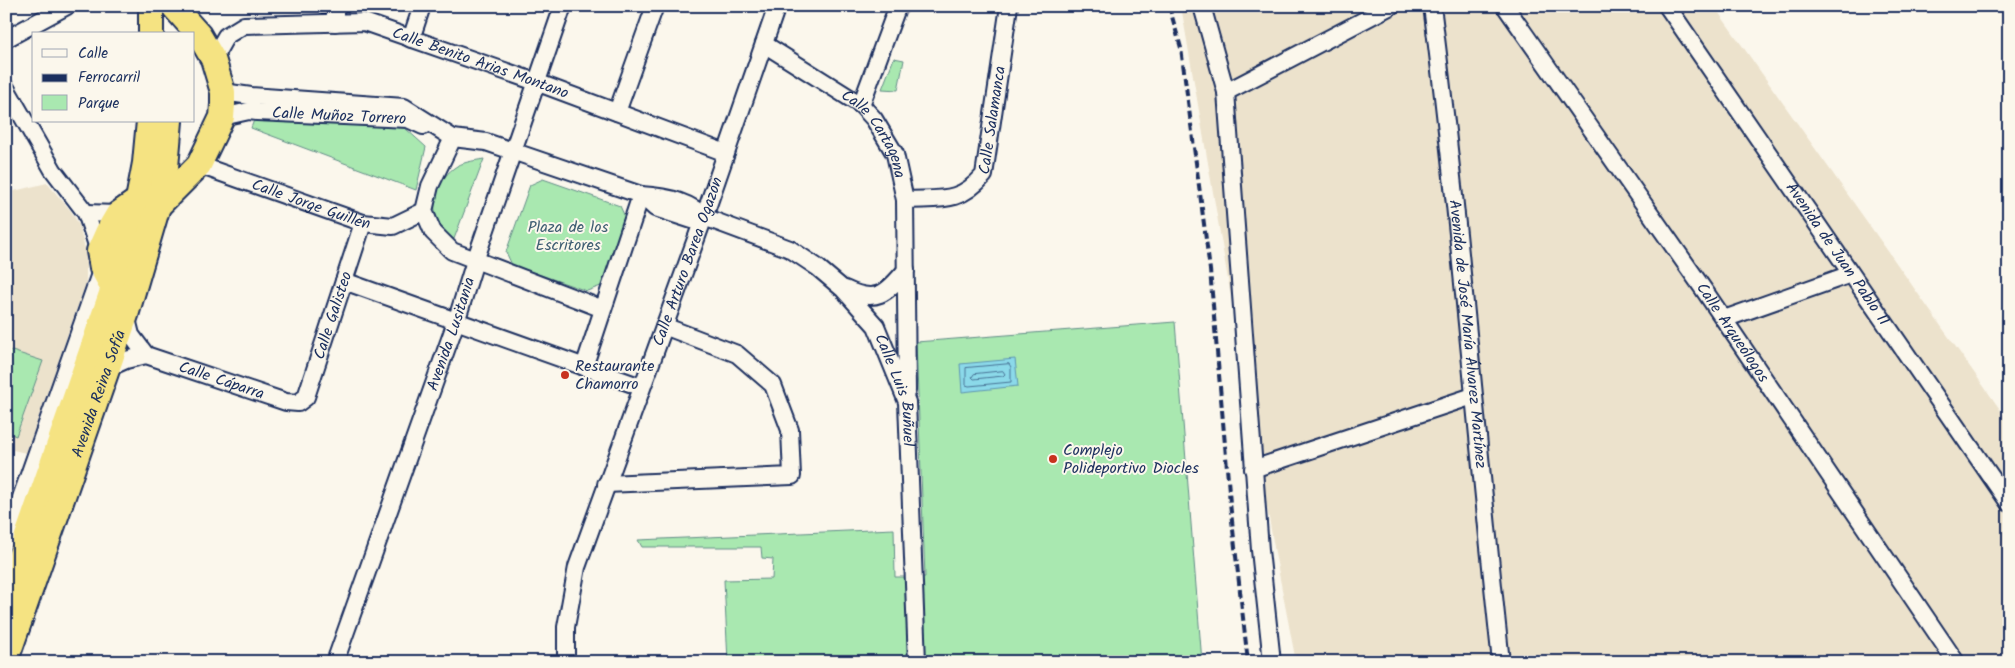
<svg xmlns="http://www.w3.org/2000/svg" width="2015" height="668" font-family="Kalam,sans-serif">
<rect width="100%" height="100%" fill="#fbf7ec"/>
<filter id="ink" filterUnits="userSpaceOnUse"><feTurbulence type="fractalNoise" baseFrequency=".02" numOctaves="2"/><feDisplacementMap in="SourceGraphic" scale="10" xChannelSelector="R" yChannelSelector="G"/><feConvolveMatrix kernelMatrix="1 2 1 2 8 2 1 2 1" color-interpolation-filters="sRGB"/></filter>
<g filter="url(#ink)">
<!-- built -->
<g fill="#ece2cc">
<polygon points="1181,6 1714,6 2009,422 2009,662 1296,662 1275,553"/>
<polygon points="47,183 71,211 79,225 86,253 86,283 26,453 13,450 6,470 6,193"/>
</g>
<!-- green -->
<g fill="#a9e8b0" stroke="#628c87">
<polygon points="894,58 904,60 898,90 882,89"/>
<polygon points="257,112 405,128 426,147 416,190 251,128"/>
<path d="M484,159L454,239C450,236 445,232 442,228C428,209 435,182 454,168C462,162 473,161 484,159Z"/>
<polygon points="543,179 620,206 625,217 601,286 587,291 512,265 506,252 530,185"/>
<polygon points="1175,322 1202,662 728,662 724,580 772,579 773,559 762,558 761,547 642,547 638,540 894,529 895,577 925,577 916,342"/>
<polygon points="6,349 43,361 16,436 6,432"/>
</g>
<!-- water -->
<polygon fill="#8bd9e9" stroke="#5e95b1" points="1015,359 1018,386 962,392 960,364"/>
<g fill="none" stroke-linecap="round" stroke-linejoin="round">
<!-- shore -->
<g stroke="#487396" stroke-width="1">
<polygon points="1009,364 1011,367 1011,382 969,386 966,385 966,368"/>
<polygon points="1003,371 1005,374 1003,376 974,379 972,377 974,374"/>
</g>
<defs>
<g id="minor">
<polyline points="335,6 335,23"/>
<polyline points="1202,6 1226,92 1260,550 1272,662"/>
<path id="s1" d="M1432,6C1460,224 1477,443 1501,662"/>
<path id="s2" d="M1505,6L1704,290L1956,662"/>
<path id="s3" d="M1667,6L2009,503"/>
<polyline points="6,39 67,6"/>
<polyline points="411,39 422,6"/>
<path id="s4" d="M764,44L861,105L874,119L895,154L905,200L907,391"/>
<path id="s5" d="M213,59L226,36L244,25L364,22L536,82L726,153"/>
<polyline points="6,88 53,170 86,213 99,251"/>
<polyline points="223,92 251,96 404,107 453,138"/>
<polyline points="1226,92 1391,6"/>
<polyline points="861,105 897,8 900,6"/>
<polyline points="617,112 655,6"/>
<path id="s6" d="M222,117L249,111L257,112L408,119L423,126"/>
<path id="s7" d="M199,165L363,223L393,226L424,211"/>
<path id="s8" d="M641,195C662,196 689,201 704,217L790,249L817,267L843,289L876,326L907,402L917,662"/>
<polyline points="641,195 655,208 695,221 704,217"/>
<path id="s9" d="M905,200C941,198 959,204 984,175L1009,6"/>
<polyline points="86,213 118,214"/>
<polyline points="344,281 641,387"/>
<path d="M845,289C876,304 886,294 906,270"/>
<polyline points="126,315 131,335 146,355"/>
<polyline points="1724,319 1851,274"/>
<polyline points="584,367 641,195 486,142 453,138 430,186 424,211 433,232 452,251 603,309"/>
<path id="s10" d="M108,368L126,360L146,355L286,402L298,403L306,397L363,223"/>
<polyline points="1253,469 1473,396"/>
<polyline points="606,484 792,476 790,430 773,385 737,354 664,326"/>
<polyline points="6,540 102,268"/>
<path id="s11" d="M335,662L456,322L475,261L563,6"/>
<path id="s12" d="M566,662V627L577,567L704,217L777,6"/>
</g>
<g id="highway">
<polyline points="151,34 151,6"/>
<polyline points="158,206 199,165 222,117 223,104 223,92 213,59 199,35 174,7"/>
<polyline points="113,288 102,268 99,251 108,231 118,214 138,200"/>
<polyline points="6,597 113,288 138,200 145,163 149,121"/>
<path id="s13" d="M6,660L126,315L158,206L166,167L170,121"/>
</g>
</defs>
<!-- minor casing -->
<use href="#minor" stroke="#1b2f5e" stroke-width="20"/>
<!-- highway casing -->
<use href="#highway" stroke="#1b2f5e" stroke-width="28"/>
<!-- minor -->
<use href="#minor" stroke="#fbf7ec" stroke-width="16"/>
<!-- highway -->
<use href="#highway" stroke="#f5e382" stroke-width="24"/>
<!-- rail -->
<polyline stroke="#1b2f5e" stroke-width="4" stroke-dasharray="8 4" stroke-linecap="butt" points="1169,6 1181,48 1210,270 1230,503 1248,662"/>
</g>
</g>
<!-- markers -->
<g fill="#c8321e" stroke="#fbf7ec" stroke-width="2">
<circle cx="565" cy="375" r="5"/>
<circle cx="1053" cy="459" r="5"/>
</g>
<g text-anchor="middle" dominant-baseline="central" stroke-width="4" stroke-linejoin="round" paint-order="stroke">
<!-- street labels -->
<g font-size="16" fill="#1b2f5e" stroke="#fbf7ec">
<text stroke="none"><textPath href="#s5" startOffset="291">Calle Benito Arias Montano</textPath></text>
<text stroke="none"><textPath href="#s6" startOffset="118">Calle Muñoz Torrero</textPath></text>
<text stroke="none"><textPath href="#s9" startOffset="142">Calle Salamanca</textPath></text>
<text stroke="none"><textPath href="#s4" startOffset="146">Calle Cartagena</textPath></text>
<text stroke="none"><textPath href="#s7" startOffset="119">Calle Jorge Guillén</textPath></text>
<text stroke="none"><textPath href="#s3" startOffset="301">Avenida de Juan Pablo II</textPath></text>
<text stroke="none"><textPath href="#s12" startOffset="421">Calle Arturo Barea Ogazón</textPath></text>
<text stroke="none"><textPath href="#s10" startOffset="296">Calle Galisteo</textPath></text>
<text stroke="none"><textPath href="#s2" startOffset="398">Calle Arqueólogos</textPath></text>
<text stroke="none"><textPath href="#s11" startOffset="348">Avenida Lusitania</textPath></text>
<text stroke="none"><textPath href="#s1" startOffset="330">Avenida de José María Álvarez Martínez</textPath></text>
<text stroke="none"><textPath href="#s10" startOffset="120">Calle Cáparra</textPath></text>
<text stroke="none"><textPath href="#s8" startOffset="344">Calle Luis Buñuel</textPath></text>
<text stroke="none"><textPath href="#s13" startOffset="282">Avenida Reina Sofía</textPath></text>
</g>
<!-- park labels -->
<g font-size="16" fill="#3e5d72" stroke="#fbf7ec">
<text x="568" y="227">Plaza de los<tspan x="568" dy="18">Escritores</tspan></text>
</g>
<!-- poi labels -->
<g font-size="16" fill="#1b2f5e" stroke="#fbf7ec" text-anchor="start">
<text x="575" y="366">Restaurante<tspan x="575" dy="18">Chamorro</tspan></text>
<text x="1063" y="450">Complejo<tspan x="1063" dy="18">Polideportivo Diocles</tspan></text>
</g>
</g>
<!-- margin -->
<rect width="2015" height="668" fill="none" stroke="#fbf7ec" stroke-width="25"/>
<rect x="12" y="12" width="1990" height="643" fill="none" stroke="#1b2f5e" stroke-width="2" filter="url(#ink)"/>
<!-- legend -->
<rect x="32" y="32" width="162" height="90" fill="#fbf7ec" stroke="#a1a7b3"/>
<rect x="42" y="49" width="25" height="8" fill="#fbf7ec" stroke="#a1a7b3"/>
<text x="78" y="58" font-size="15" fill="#1b2f5e">Calle</text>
<rect x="42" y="74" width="25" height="8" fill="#1b2f5e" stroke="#a1a7b3"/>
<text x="78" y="82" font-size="15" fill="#1b2f5e">Ferrocarril</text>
<rect x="42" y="95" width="25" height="15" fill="#a9e8b0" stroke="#a1a7b3"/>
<text x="78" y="108" font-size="15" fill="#1b2f5e">Parque</text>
</svg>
